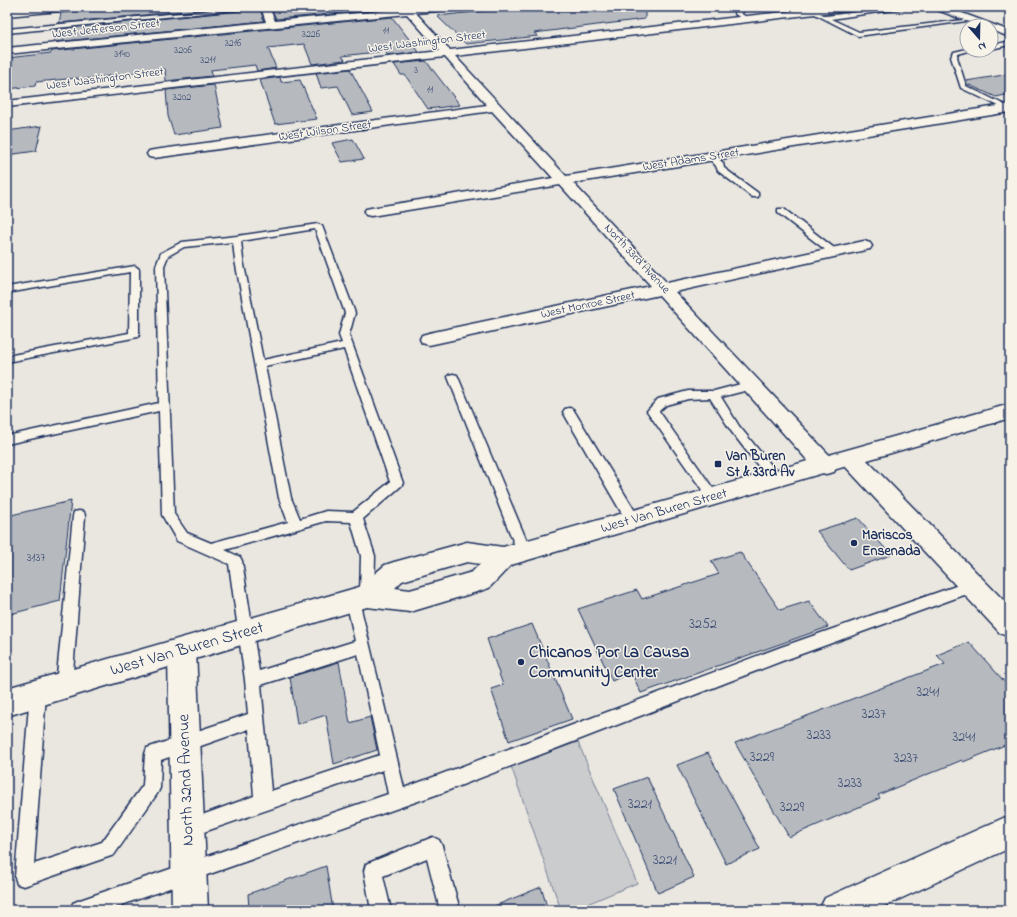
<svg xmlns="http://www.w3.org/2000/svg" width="1017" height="917" font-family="'Indie Flower',sans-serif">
<rect width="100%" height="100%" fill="#eae7e0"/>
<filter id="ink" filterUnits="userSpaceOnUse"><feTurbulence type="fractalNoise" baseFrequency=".025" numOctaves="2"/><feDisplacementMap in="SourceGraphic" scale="8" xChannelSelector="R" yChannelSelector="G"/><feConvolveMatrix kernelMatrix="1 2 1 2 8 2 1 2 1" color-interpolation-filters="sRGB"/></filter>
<g filter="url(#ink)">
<!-- green -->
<polygon fill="#cbcccd" stroke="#737e96" points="578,742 637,883 573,910 561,910 511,766"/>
<!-- building -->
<g fill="#b6babf" stroke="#1b2f5e">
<polygon points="122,7 230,7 59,23 61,13"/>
<polygon points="271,7 308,7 310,10 338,7 385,7 386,9 276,19"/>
<polygon points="522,7 645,7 645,19 534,33 538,36 466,44 437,16"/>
<polygon points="260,9 264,21 54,42 57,29"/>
<polygon points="392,17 419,52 388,56 385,51 342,56 345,60 312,64 304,44 268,48 276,68 257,71 255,65 211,70 212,76 166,81 165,69 78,80 78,78 36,82 35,86 7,89 7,58 51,53 52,51"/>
<polygon points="426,61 460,105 428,109 405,75 401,75 394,64"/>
<polygon points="350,69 358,84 373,112 352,115 338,86 321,88 316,73"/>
<polygon points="1010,74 1010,94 996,97 967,84 966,81"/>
<polygon points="280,77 281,82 300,80 317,119 275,124 260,80"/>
<polygon points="214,85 223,128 174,135 168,116 166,90"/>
<polygon points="42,126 36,151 7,155 7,131"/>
<polygon points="353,139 364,159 342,162 332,143"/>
<polygon points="71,501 60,601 7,615 7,516"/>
<polygon points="858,518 891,555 849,570 817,531"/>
<polygon points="740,552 780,610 809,601 828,627 641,693 631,672 612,681 578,609 637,590 642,599 719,574 711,561"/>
<polygon points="532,624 572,719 509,741 491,689 503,685 487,639"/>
<polygon points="969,642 1010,688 1010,743 963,762 962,760 878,795 880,798 789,837 735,743 945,664 937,655"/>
<polygon points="339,662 350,723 370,717 377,750 334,764 326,715 297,724 290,677"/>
<polygon points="708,753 760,849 726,864 677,765"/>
<polygon points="647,777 694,877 658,893 614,789"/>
<polygon points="326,866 333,910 249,910 248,894"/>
<polygon points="541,887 548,910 487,910 487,909"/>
</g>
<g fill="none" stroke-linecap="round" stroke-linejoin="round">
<defs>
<g id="service">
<polygon points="246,7 263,7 7,33 7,29"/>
<polygon points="736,7 741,7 744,9 744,11 740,13 748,18 748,20 744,20 735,14 735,12 739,10"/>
<polygon points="898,7 905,8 831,19 859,32 972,19 974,20 858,36 809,11 813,10 826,16"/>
<polygon points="1007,42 1010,44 1009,45 991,49 991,45"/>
<polygon points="967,49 972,50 958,54 957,57 966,86 1009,107 1009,109 1005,109 961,88 951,57 954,52"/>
<polygon points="709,155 715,155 723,163 724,168 758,193 758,197 752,197 718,171 716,166 708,157"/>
<polygon points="778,209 784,209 838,251 839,253 838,255 832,255 778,213"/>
<path d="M318,224L322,226L355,313L349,335L403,483L401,486L363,519L375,556L374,596L372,600L367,602L362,600L360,596L361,556L351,522L326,521L225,550L240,557L242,561L259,671L355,641L346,600L348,596L353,594L358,596L404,788L781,647L973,580L978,582L980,586L978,590L782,661L444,792L107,910H70L73,903L80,900L388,794L383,770L189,837L183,834L180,828L183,822L254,796L249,729L161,760L160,788L157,794L114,855L24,886L17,884L15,877L30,693L32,688L38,685L44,688L46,693L34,864L102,842L143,785L145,754L147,748L248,714L245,680L229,564L177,541L162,515L159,411L7,444V436L159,403L156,266L161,253L182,242L237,236ZM315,229L345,313L339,335L342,343L263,360L243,260L241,241ZM233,242L235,260L279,498L288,522L211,543L187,533L174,514L164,266L168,256L184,247ZM344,349L390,482L353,512L326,511L300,519L291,498L265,366ZM358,654L380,755L271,791L261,685Z"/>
<polygon points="135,266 139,269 139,335 138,337 7,362 7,356 129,333 130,272 7,293 7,287"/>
<polygon points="453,374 457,375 458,377 531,551 529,555 524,557 519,555 517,551 448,377 449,375"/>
<polygon points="752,381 756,382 757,385 756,388 721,397 739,426 780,476 782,479 780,482 776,484 772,482 755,462 731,431 710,398 688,399 666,405 659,411 719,497 717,500 713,502 709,500 647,411 658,399 688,391 714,391"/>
<polygon points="569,408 573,409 638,516 639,520 638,524 633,525 628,524 563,412 565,409"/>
<polygon points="79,511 84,512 85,516 72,685 70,690 64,692 58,690 56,685 73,516 74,512"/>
<polygon points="433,837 439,840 442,846 460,910 440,910 427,858 383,876 391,910 371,910 364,871 366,864"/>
</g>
<g id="minor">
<polygon points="42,7 74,7 70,10 7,16 7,10"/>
<polygon points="261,7 269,7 275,21 403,9 402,7 450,7 446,10 416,13 450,50 827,7 854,7 850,10 455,56 566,176 1010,104 1010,112 573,183 667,283 864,241 870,243 872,246 870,249 675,292 834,460 837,466 834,472 826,474 818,472 659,295 429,345 422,343 420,339 422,335 429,333 651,286 560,185 371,216 366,215 364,212 366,209 371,208 553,178 492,111 154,158 149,157 147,154 149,151 154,150 487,105 445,57 7,107 7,101 440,51 407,14 7,54 7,48 266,22"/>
<polygon points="851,450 859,452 1010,607 1010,637 1000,633 843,464 840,458 843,452"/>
<polygon points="182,638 192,642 196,651 208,910 172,910 168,651 172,642"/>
<polygon points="1010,815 1010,848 876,910 819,910 825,898"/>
</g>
<polygon id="secondary" points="934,7 946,7 1010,31 1010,37 991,30 991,26 980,26 935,9"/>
<path id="primary" d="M1010,404V418L511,565L489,588L480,591L410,612L367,607L7,716V688L359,587L385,565L394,562L467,542L503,547ZM467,562L480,564L472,572L410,590L395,588L402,581Z"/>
</defs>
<!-- service casing -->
<use href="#service" stroke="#1b2f5e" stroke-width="3"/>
<!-- minor casing -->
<use href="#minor" stroke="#1b2f5e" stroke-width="3"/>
<!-- secondary casing -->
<use href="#secondary" stroke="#1b2f5e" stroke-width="3"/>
<!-- primary casing -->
<use href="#primary" stroke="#1b2f5e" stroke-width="3"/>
<!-- service -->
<use href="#service" fill="#f7f3e8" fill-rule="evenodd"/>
<!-- minor -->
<use href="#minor" fill="#f7f3e8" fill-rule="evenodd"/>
<!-- secondary -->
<use href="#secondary" fill="#f7f3e8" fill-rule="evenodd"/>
<!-- primary -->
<use href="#primary" fill="#f7f3e8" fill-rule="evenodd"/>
</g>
</g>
<!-- markers -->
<g fill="#1b2f5e" stroke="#f7f3e8" stroke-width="1.5">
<rect x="714" y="460" width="8" height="8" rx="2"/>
<circle cx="854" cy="543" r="4"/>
<circle cx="521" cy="662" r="4"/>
</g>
<g text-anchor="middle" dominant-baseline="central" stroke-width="3" stroke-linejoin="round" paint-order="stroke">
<!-- far-number labels -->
<g font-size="10" fill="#425276">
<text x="386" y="31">11</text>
<text x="311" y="34">3226</text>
<text x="233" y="43">3216</text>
<text x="183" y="50">3206</text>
<text x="122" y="54">3140</text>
<text x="208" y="60">3211</text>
<text x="416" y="70">3</text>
<text x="430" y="90">11</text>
<text x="182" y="97">3202</text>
</g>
<!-- far-street labels -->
<g font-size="12" fill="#1b2f5e" stroke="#f7f3e8">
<text transform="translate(106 29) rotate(-6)">West Jefferson Street</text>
<text transform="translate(427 42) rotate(-7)">West Washington Street</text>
<text transform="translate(105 79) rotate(-7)">West Washington Street</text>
<text transform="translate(325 131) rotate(-8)">West Wilson Street</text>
<text transform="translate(691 160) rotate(-9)">West Adams Street</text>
<text transform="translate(637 259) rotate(47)">North 33rd Avenue</text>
<text transform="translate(588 305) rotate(-12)">West Monroe Street</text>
</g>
<!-- number labels -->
<g font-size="12" fill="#425276">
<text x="36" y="558">3137</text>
</g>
<!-- poi labels -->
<g font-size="14" font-weight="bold" fill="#1b2f5e" stroke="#f7f3e8" text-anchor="start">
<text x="726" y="456">Van Buren<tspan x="726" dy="16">St &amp; 33rd Av</tspan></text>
<text x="862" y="535">Mariscos<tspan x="862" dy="16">Ensenada</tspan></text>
</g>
<!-- street labels -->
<g font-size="14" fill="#1b2f5e" stroke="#f7f3e8">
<text transform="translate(664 511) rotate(-16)">West Van Buren Street</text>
</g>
<!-- near-number labels -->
<g font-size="14" fill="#425276">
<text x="703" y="624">3252</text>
<text x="928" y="692">3241</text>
<text x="874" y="714">3237</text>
<text x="819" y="735">3233</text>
<text x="964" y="737">3241</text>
<text x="762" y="757">3229</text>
<text x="906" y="758">3237</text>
<text x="850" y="783">3233</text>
<text x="640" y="804">3221</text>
<text x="792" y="807">3229</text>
<text x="665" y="860">3221</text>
</g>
<!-- near-street labels -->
<g font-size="17" fill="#1b2f5e" stroke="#f7f3e8">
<text transform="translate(187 649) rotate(-16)">West Van Buren Street</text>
<text transform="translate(186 780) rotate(-92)">North 32nd Avenue</text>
</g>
<!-- near-poi labels -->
<g font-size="17" font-weight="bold" fill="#1b2f5e" stroke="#f7f3e8" text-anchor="start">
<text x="529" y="652">Chicanos Por La Causa<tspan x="529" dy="20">Community Center</tspan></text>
</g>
</g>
<!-- margin -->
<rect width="1017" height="917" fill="none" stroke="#f7f3e8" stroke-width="24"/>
<rect x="12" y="12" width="993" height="893" fill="none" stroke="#1b2f5e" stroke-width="1.5" filter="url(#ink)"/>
<!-- north arrow -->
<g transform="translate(979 38) rotate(160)"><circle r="19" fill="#f7f3e8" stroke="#9fa5b1"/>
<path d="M0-3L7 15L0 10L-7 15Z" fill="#1b2f5e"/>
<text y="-6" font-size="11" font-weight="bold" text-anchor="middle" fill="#1b2f5e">N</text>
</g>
</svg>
